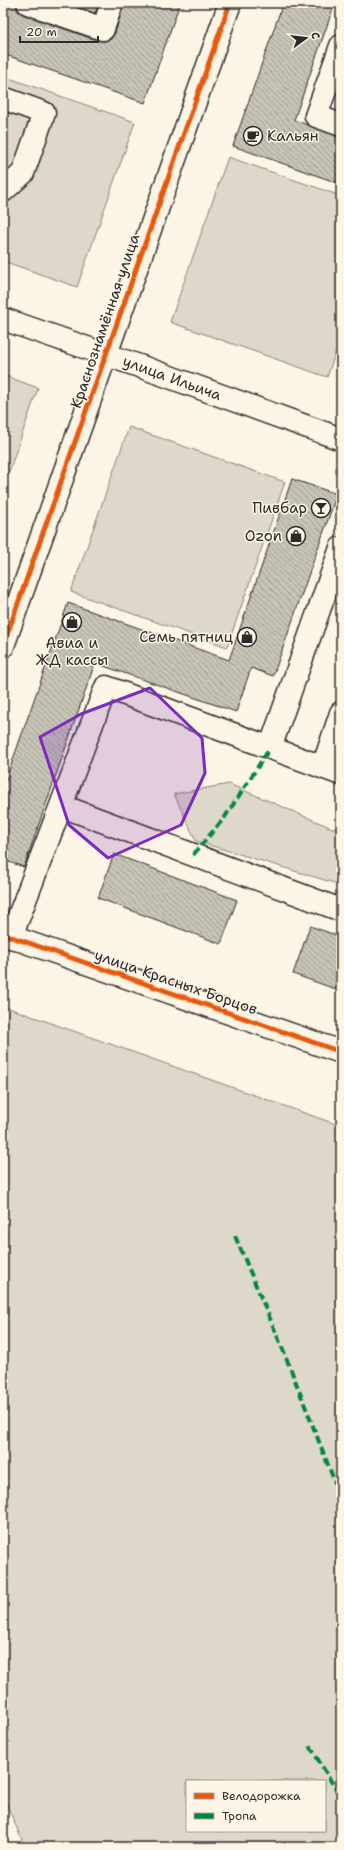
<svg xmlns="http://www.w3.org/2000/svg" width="344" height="1850" font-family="'Shantell Sans',sans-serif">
<defs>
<pattern id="building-back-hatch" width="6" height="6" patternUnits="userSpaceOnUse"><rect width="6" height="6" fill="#c8c3b7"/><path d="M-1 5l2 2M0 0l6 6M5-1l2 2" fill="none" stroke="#a39f95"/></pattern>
</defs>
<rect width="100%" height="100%" fill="#fcf5e5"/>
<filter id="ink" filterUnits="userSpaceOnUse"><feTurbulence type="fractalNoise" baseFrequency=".025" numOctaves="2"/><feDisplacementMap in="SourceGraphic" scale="8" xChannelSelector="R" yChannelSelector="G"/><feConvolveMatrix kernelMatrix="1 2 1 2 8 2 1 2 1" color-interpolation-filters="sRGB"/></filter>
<g filter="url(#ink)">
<!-- park -->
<g fill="#ded8ca" stroke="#84827a" fill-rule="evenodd">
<polygon points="3,76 135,122 77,287 3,261"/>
<polygon points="228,157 341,196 341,337 327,377 170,322"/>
<polygon points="3,375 38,388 3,489"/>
<polygon points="129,427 285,482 227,647 71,592"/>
<polygon points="229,784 332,828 341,827 341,885 196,841 174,794"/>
<path d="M3,1006L341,1126V1847H25L3,1796ZM187,1781H325V1831H187Z"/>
</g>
<!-- building -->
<g fill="url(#building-back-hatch)" stroke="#2b2b2b">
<polygon points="3,3 16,3 18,11 24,15 99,41 105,41 111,39 115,33 124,3 180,3 145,103 3,54"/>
<polygon points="66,3 99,3 95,13"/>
<polygon points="283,3 335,3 294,120 341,137 341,184 233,146"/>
<polygon points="292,479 337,494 273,676 251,668 236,712 95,663 24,867 3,860 3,788 68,603 229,660"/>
<polygon points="114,854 237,900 221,944 98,898"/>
<polygon points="310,926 341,937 341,991 293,974"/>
</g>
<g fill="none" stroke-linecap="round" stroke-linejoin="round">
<defs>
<g id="minor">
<polyline points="28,3 103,29 112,3"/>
<polyline points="341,46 316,116 341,125"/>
<polyline points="3,98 44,113 23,173 3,191"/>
<polyline points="3,319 142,367 341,439"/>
<polyline points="3,646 230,3"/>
<polyline points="270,748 341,548"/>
<polyline points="323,767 341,713"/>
<polyline points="62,806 341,910"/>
<polyline points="3,934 341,1052"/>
<polyline points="11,937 106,687 341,774"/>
</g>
</defs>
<!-- minor casing -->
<use href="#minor" stroke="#2b2b2b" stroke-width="25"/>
<!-- minor -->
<use href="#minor" stroke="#fcf5e5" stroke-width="22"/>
<!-- quiet -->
<g stroke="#00873e" stroke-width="4" stroke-dasharray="8 4" stroke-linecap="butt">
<polyline points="193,855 225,817 270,748"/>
<polyline points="235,1236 284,1352 341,1498"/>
<polyline points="310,1746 341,1798"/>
</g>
<defs>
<g id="cycleway">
<polyline points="3,646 230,3"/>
<polyline points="3,934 341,1052"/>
</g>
</defs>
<!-- cycleway casing -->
<use href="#cycleway" stroke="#fcf5e5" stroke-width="8"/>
<!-- cycleway -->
<use href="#cycleway" stroke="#e8590c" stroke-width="5"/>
</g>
</g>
<!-- marked area -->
<path fill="#7b2cbf" fill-opacity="0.2" stroke="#7b2cbf" stroke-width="3" stroke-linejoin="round" d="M150,688L202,738L205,773L181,825L108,858L69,825L40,737L81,714Z"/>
<!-- icons -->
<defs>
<symbol id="cafe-ring" viewBox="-11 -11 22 22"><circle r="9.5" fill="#fcf5e5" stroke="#2b2b2b" stroke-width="1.5"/><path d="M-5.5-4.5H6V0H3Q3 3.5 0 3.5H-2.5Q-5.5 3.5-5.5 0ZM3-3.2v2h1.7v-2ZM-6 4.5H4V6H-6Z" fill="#2b2b2b"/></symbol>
<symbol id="bar-ring" viewBox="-11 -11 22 22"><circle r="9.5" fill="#fcf5e5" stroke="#2b2b2b" stroke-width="1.5"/><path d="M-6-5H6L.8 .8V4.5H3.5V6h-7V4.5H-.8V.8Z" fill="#2b2b2b"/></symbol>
<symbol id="shop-ring" viewBox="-11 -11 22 22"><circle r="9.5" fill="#fcf5e5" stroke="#2b2b2b" stroke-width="1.5"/><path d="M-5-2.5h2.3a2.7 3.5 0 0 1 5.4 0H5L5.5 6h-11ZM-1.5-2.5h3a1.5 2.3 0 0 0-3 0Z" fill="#2b2b2b"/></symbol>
</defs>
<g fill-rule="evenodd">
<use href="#cafe-ring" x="242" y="125" width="22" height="22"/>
<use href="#bar-ring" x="310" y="497" width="22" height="22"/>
<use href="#shop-ring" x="285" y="525" width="22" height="22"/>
<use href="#shop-ring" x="61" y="611" width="22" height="22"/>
<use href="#shop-ring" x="236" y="626" width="22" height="22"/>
</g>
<g text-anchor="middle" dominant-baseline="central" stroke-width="3" stroke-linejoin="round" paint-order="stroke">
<!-- poi labels -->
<g font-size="15" fill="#2b2b2b" stroke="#fcf5e5" text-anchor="end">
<text x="267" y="136" text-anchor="start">Кальян</text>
<text x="307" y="508">Пивбар</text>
<text x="282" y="536">Ozon</text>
<text x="233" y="637">Семь пятниц</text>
<text x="72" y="643" text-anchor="middle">Авиа и<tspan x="72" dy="17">ЖД кассы</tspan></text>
</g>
<!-- street labels -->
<g font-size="15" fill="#2b2b2b" stroke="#fcf5e5">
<text transform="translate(105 321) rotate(-71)">Краснознамённая улица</text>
<text transform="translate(172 378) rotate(20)">улица Ильича</text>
<text transform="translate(176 982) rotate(19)">улица Красных Борцов</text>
</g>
</g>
<!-- margin -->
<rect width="344" height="1850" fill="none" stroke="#fcf5e5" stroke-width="16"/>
<rect x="8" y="8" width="328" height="1834" fill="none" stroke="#2b2b2b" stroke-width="1.5" filter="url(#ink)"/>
<!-- legend -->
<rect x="186" y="1780" width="140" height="52" fill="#fcf5e5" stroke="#a8a49b"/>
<rect x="194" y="1793" width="20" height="6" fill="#e8590c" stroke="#a8a49b"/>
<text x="222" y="1800" font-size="12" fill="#2b2b2b">Велодорожка</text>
<rect x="194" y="1813" width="20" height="6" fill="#00873e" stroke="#a8a49b"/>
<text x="222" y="1820" font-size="12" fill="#2b2b2b">Тропа</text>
<!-- north arrow -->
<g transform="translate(306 38) rotate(75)" stroke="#fcf5e5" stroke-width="3" paint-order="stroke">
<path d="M0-3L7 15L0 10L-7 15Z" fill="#2b2b2b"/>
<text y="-6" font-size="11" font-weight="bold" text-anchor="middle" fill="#2b2b2b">С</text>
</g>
<!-- scale -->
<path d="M20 36v6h78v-6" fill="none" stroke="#2b2b2b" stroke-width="2"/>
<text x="26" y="36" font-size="12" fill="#2b2b2b" stroke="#fcf5e5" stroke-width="3" paint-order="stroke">20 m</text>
</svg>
